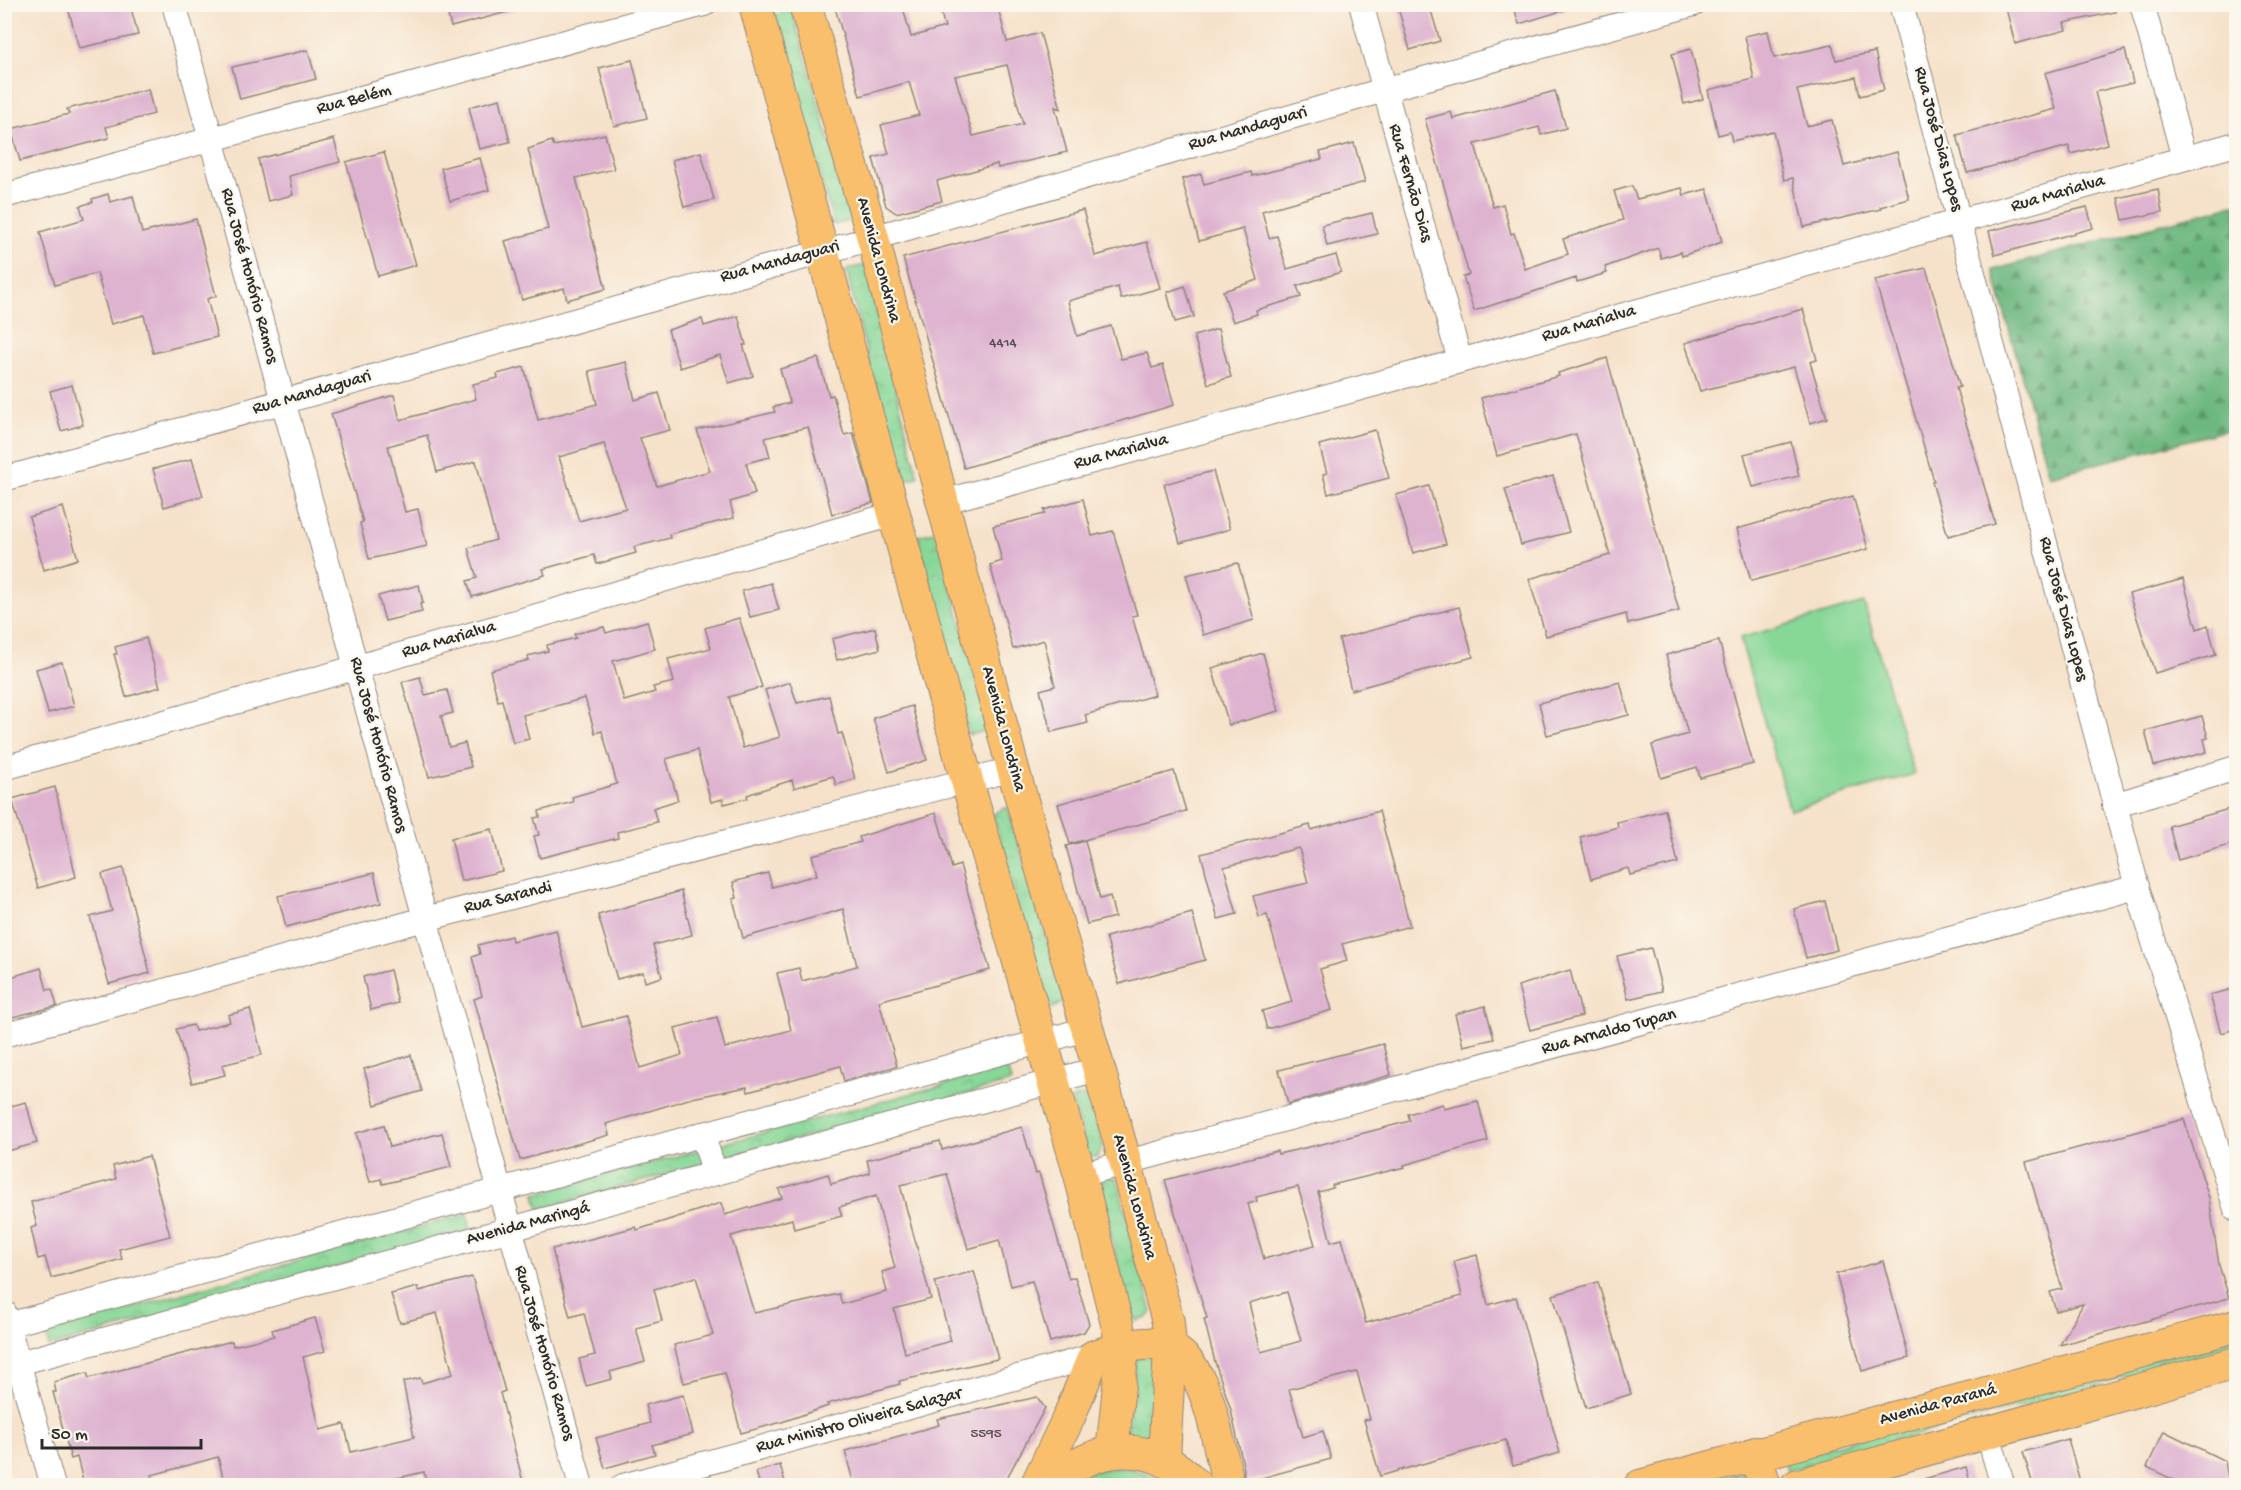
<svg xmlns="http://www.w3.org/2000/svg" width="2241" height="1490" font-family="'Gochi Hand',sans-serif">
<defs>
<pattern id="forest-firs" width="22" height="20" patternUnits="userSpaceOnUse" patternTransform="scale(1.5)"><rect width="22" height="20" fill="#6db880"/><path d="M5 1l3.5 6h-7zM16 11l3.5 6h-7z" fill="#5a9669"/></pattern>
<pattern id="park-crowns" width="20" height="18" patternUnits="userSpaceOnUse" patternTransform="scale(1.5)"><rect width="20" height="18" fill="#87d797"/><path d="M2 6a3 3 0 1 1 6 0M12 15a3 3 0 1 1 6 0" fill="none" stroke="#75b982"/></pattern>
</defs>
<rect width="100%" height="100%" fill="#fbf7ec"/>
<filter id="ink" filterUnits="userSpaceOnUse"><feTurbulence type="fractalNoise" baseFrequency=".0167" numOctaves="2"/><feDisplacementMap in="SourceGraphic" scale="12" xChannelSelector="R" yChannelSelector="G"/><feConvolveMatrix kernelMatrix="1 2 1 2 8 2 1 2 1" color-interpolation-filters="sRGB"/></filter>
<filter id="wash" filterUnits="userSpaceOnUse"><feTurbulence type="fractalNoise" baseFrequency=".008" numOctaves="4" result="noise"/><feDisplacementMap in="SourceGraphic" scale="24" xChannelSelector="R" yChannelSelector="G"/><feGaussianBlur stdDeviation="1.35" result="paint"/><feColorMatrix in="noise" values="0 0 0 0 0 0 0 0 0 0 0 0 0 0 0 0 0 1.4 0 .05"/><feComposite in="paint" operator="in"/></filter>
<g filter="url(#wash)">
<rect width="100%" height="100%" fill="#f6e2ca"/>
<!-- forest -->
<polygon fill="url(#forest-firs)" stroke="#4c7256" stroke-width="1.5" points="2236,204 2236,428 2049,476 1993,270"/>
<!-- park -->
<g fill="url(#park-crowns)" stroke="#598161" stroke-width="1.5">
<polygon points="792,10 852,220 834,225 774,15"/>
<polygon points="865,265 918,477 899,482 846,270"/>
<polygon points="937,531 989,730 969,735 918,536"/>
<polygon points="1004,808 1008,808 1064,998 1062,1003 1053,1008 1046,1007 993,814"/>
<polygon points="1007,1068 1011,1082 539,1209 535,1194"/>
<polygon points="1082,1096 1092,1104 1103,1146 1097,1157 1087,1156 1072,1099"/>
<polygon points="1106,1175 1117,1179 1152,1312 1147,1318 1136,1321 1128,1307 1097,1179"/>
<polygon points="467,1214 471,1230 49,1347 45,1332"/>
<polygon points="2236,1336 2236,1346 1787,1471 1784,1459"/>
<polygon points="1142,1354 1158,1362 1150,1433 1142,1440 1131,1438 1127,1430 1136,1359"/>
<path d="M1117,1467C1138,1470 1152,1474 1170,1485L1057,1486L1074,1475Z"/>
<path d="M1745,1473L1746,1479C1739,1490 1699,1485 1685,1486Z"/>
</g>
<!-- pitch -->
<polygon fill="#87d797" stroke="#598161" stroke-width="1.5" points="1864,603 1914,774 1790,810 1740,638"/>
<g id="blocks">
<!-- building -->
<g fill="#deb3d0" fill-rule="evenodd">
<polygon points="67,4 130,4 138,35 79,48"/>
<polygon points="445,4 514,4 515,10 451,27"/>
<path d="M834,4H902L911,37L945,27L938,4H997L1007,42L1040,33L1061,109L1055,107L1067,152L998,168L997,164L937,181L942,201L896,213L886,206L873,158L889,154L881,125L919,115L909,82L860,96ZM1007,65L1023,124L973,136L955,76Z"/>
<polygon points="1397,4 1429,4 1440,41 1410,50"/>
<polygon points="1513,4 1567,4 1568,9 1519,24"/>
<polygon points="2005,4 2114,4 2115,12 2064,23 2066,30 2015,44"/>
<polygon points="1768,31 1774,58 1832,45 1836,60 1875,52 1884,90 1860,96 1856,77 1797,90 1807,126 1832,120 1844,166 1897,152 1909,199 1880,207 1881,209 1804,227 1793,178 1784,180 1773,131 1732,141 1730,132 1718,135 1708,90 1754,79 1745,36"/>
<polygon points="1691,49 1703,99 1684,104 1672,54"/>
<polygon points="308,50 316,79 240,99 232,67"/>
<polygon points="2125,50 2133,83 2095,92 2108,144 2071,154 2069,146 1967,173 1957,135 2056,109 2045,73"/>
<polygon points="632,60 647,118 614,126 599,68"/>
<polygon points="148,89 154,114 106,127 109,138 20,161 11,129 69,114 67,109"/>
<polygon points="1555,91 1566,128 1541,135 1539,127 1475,144 1493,207 1503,204 1511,234 1514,233 1525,269 1568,254 1563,239 1623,220 1614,191 1632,186 1637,199 1682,188 1684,195 1707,189 1722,242 1682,256 1681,252 1661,258 1658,248 1605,267 1607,273 1577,282 1576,278 1474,311 1463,277 1469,275 1425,119 1451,112 1453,119"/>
<polygon points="500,99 510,142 479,149 469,107"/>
<polygon points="605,134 614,169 576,178 606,289 567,300 564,288 522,300 505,241 548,229 528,149 552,141 554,146"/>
<polygon points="334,139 340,162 289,176 293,195 268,201 258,159"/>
<polygon points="1354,143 1365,182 1262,211 1269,238 1277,236 1287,269 1336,255 1341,272 1297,286 1301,297 1256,310 1257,314 1233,322 1223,291 1258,280 1243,229 1199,241 1182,179 1201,174 1204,184 1251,172 1252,176 1322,159 1320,152"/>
<polygon points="384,152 416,265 378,276 346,162"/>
<polygon points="701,152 714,200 684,207 672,160"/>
<polygon points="480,158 489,190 450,201 441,168"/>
<polygon points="2158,189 2162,212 2123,220 2118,198"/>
<polygon points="108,194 110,202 133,196 142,233 196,219 216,296 207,299 217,337 153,353 144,315 111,324 97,273 55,285 40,232 84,219 80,206 93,202 92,199"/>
<polygon points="2087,207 2093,228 1995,255 1989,231"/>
<polygon points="1083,210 1095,256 1147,242 1160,288 1121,299 1118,287 1068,301 1077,336 1111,326 1121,359 1147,353 1152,368 1163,365 1174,405 964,468 903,258"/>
<polygon points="1372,213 1377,234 1327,246 1322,225"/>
<polygon points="1926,268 1960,387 1956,388 1995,524 1948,536 1932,482 1934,481 1875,280"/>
<polygon points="1185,286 1194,317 1175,322 1167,292"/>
<polygon points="1803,309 1817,360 1810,362 1827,418 1810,423 1794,367 1700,391 1685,343"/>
<polygon points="738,316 746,345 743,345 753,376 729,383 720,355 680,368 668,330 702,319 704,326"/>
<polygon points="1218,329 1231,377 1208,384 1194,336"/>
<path d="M818,358L829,396L833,395L844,435L853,433L873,503L832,514L808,427L765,438L770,457L746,463L755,494L730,502L734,518L669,534L670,538L634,547L636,553L597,564L594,555L543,569L545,575L472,597L467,581L477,578L468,548L496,540L476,461L437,472L427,435L388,446L405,512L418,509L427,546L369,559L360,523L363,522L331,414L394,395L400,420L476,399L473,384L498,378L497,374L524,367L538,420L597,404L589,371L626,362L635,400L659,393L670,430L640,438L657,486L710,471L697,430L775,412L773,407L790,403L780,369ZM604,444L626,508L579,521L559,457Z"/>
<polygon points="1607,358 1679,611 1628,624 1626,614 1546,636 1529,579 1610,555 1576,434 1497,456 1481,398 1559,376 1558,373"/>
<polygon points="72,385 83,425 61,431 50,391"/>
<polygon points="1375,430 1389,478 1328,494 1323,474 1327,473 1319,445"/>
<polygon points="1791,442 1799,476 1753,487 1744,454"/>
<polygon points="192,459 203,496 164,507 153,469"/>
<polygon points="1213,471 1230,529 1180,543 1164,484"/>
<polygon points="1553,476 1569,532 1521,545 1505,489"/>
<polygon points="1429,486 1446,544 1413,553 1396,495"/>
<polygon points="1853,496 1868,549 1751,581 1737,529"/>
<polygon points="1083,499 1092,536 1113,531 1137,615 1132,616 1155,695 1085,715 1088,723 1051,732 1040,690 1055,686 1044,640 1013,649 990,565 1002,561 993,526 1045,514 1044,510"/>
<polygon points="63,507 78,559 44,570 29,517"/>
<polygon points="1238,563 1254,620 1203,635 1186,575"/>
<polygon points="2183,579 2197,629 2208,625 2216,655 2155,673 2129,594"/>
<polygon points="771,583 779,610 750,617 742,591"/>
<polygon points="419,585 423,603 420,604 422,612 385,621 378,596"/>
<polygon points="1459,607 1473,657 1351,690 1339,639"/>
<polygon points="739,618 762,687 729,697 743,748 780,737 765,690 790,682 797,703 829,696 838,734 842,733 855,779 836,785 833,776 794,788 792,780 747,795 748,798 724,804 723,799 711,802 697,750 666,759 678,800 653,808 657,822 617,832 618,838 540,858 534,836 539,835 534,818 540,817 539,811 573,802 572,797 617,784 602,731 595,733 585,698 523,715 529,739 513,743 502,700 498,701 490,670 529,660 528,656 548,651 547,645 576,638 574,634 604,627 606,633 647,621 655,649 613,661 624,701 655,692 653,687 674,682 668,659 711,648 705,628"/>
<polygon points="875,628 880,649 837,660 832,639"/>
<polygon points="146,638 160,687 126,697 114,654 117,654 115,647"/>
<polygon points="1719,641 1753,764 1700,778 1697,767 1661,778 1652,745 1688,734 1666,655"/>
<polygon points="1263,653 1279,711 1229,725 1212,668"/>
<polygon points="62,662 74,706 48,713 36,669"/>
<polygon points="420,677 425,695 447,690 453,713 441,716 449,747 465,743 471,767 429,777 402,682"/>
<polygon points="1620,682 1629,715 1547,735 1539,703"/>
<polygon points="912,706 927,760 889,772 873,718"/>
<polygon points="2202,716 2208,738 2204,739 2207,752 2154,766 2145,731"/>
<polygon points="1174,771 1186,811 1070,844 1058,804"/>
<polygon points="55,787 76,877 38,888 12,799"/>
<polygon points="2236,807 2236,843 2178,860 2169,826"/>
<polygon points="1665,810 1678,863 1630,875 1628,868 1591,879 1580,837 1618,827 1617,822"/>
<polygon points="1379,811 1410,926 1342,944 1347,961 1320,969 1332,1010 1267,1029 1262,1011 1292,1002 1267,915 1259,917 1253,896 1308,883 1299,848 1224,867 1237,914 1218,919 1201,854 1310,825 1311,830"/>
<polygon points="936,813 952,868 960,865 990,970 879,1001 897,1066 844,1081 840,1066 748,1092 747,1087 692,1098 606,1124 609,1135 520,1160 474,999 482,996 472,957 480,954 478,945 511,936 512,941 556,930 582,1027 626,1016 640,1068 682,1055 675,1028 717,1017 725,1048 791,1030 777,973 799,968 802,981 857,966 843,909 743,938 733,899 737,898 733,882 768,873 772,887 817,875 812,855 861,842 859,837"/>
<polygon points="492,829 502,871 461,881 451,838"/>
<polygon points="1085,841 1100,899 1110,896 1115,917 1087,924 1066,846"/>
<polygon points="123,868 150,973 109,984 90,917 112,911 102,874"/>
<polygon points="374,873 381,903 286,927 278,896"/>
<polygon points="681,891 692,935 653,945 662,977 645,982 643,972 617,979 598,915"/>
<polygon points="1825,901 1837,950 1806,958 1794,909"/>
<polygon points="1192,913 1205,960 1119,984 1106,937"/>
<polygon points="1651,948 1662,991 1628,999 1617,956"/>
<polygon points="41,968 47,990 52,989 57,1006 4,1019 4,979"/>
<polygon points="390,970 398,1003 371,1010 363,977"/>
<polygon points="1570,970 1582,1016 1530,1030 1518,986"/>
<polygon points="2236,988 2236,1029 2221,1033 2210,995"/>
<polygon points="1485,1006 1494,1039 1463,1046 1455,1014"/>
<polygon points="250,1009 262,1055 222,1065 225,1075 192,1083 176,1029 193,1025 195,1031 230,1022 228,1015"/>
<polygon points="1383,1044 1391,1075 1288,1104 1279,1070"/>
<polygon points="411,1055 422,1091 375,1105 364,1069"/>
<path d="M1478,1101L1488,1141L1404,1165L1405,1167L1332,1185L1333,1188L1318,1192L1331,1242L1342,1239L1366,1323L1462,1296L1454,1261L1477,1255L1488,1305L1516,1297L1560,1453L1513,1466L1506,1440L1380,1476L1364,1420L1370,1419L1357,1372L1289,1389L1303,1437L1323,1431L1331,1459L1243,1483L1244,1469L1231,1410L1215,1362L1204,1319L1207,1318L1165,1180L1277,1151L1278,1154L1322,1144L1410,1121L1408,1114L1443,1104L1444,1109ZM1298,1187L1315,1245L1264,1259L1248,1204L1257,1201L1256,1197ZM1287,1292L1301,1341L1261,1352L1249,1303Z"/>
<polygon points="26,1102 37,1143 4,1152 4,1108"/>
<polygon points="2184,1119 2209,1198 2219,1265 2229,1298 2060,1345 2083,1304 2056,1311 2050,1292 2062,1289 2026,1162"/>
<polygon points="384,1125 390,1147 442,1133 451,1167 383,1184 381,1179 370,1182 356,1133"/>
<path d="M1022,1127L1036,1174L1039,1173L1069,1279L1075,1277L1089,1324L1084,1332L1050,1342L1032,1281L1011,1286L999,1240L968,1249L947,1174L900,1185L931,1299L894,1309L905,1353L951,1341L935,1282L974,1271L998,1359L899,1381L900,1384L827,1404L828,1406L782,1422L741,1433L725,1373L684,1383L674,1345L713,1335L696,1277L654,1289L662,1321L636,1328L645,1362L610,1372L612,1379L586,1386L579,1359L595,1355L584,1313L570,1317L552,1249L636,1227L637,1230L721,1203L725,1215L782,1198L779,1189L828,1174L831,1184L870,1173L867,1160L940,1141L942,1150ZM876,1196L895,1268L882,1272L887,1292L842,1304L839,1294L754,1313L731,1236L792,1219L794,1229L842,1216L839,1207Z"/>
<polygon points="149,1156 170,1236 119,1249 122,1259 51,1278 45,1257 38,1259 31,1228 37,1226 31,1202 116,1179 113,1166"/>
<polygon points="1883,1261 1909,1358 1862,1371 1836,1274"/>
<polygon points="472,1277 505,1391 500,1393 523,1482 508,1485 427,1485 424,1472 367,1485 225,1485 218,1457 152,1475 154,1485 84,1485 77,1457 71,1459 53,1392 56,1392 54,1382 87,1373 89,1378 232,1341 233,1346 274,1336 272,1330 315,1318 325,1351 303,1357 320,1430 344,1424 351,1452 414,1437 403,1382 420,1378 422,1383 453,1374 437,1313 400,1323 391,1294 418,1287 419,1291"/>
<polygon points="1598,1282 1631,1394 1586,1408 1553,1295"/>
<polygon points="683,1395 693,1434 652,1445 655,1454 605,1468 596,1438 650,1423 645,1405"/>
<polygon points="1037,1397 1045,1408 1003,1485 854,1485 845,1451 939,1425 937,1419"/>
<polygon points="2164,1431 2225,1461 2229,1485 2184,1485 2147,1467"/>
<polygon points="2068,1439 2081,1485 2033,1485 2023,1452"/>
<polygon points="780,1465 786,1485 760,1485 756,1472"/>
<polygon points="1966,1467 1971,1485 1920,1485 1920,1480"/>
</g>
</g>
</g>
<g filter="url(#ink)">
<use href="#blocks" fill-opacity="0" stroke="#90867a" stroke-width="1.5"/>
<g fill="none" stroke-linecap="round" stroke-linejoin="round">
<defs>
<g id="minor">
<polyline points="174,4 581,1486"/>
<polyline points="1361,4 1460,361"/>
<polyline points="1901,4 2137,887 2236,1209"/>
<polyline points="2142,4 2184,158"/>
<polyline points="4,196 704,4"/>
<polyline points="4,479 873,238 1384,90 1694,4"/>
<polyline points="942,502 1460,361 2236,144"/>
<polyline points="4,768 894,514"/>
<polyline points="2114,805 2236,768"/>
<polyline points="4,1035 425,919 1013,769"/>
<polyline points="702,1134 715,1173"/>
<polyline points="1080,1175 2137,887"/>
<polyline points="4,1312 53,1486"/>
<polyline points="4,1326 1087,1029"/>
<polyline points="4,1367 1098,1069"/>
<polyline points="1988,1434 2003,1486"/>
<polyline points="623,1486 1094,1356"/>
</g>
<g id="major">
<polyline points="755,4 967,781 1080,1175 1123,1348 1112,1452"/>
<polyline points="805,4 873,238 1013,769 1126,1164 1168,1322 1170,1347 1164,1458"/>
<polyline points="1755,1453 1765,1486"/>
<path d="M1036,1486L1069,1417L1094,1356C1111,1351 1127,1345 1144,1344C1206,1338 1214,1430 1226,1473L1225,1486"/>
<path d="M1046,1486C1095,1444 1151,1436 1197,1486"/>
<polyline points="1640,1486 2236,1326"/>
<polyline points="1796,1486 2236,1363"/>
</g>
</defs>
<!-- minor casing -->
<use href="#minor" stroke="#90867a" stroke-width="26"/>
<!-- major casing -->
<use href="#major" stroke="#90867a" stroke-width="34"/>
<!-- minor -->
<use href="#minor" stroke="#fff" stroke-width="24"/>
<!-- major -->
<use href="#major" stroke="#f9bf6d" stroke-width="32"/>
</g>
</g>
<g text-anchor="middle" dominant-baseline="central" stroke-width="4.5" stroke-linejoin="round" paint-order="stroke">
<!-- number labels -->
<g font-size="15" fill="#584d54">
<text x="1003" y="343">4414</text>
<text x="986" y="1434">5595</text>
</g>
<!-- street labels -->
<g font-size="18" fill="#2b2b2b" stroke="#fbf7ec">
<text transform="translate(354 100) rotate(-15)">Rua Belém</text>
<text transform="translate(1248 129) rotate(-16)">Rua Mandaguari</text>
<text transform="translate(1938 139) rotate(75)">Rua José Dias Lopes</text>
<text transform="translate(1410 183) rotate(74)">Rua Fernão Dias</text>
<text transform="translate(2058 194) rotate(-16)">Rua Marialva</text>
<text transform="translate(878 260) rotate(75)">Avenida Londrina</text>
<text transform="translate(780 262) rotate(-15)">Rua Mandaguari</text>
<text transform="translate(249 276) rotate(75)">Rua José Honório Ramos</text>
<text transform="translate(1589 324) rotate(-16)">Rua Marialva</text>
<text transform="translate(312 393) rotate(-16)">Rua Mandaguari</text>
<text transform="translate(1121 452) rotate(-15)">Rua Marialva</text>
<text transform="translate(2063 609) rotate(75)">Rua José Dias Lopes</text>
<text transform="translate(449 640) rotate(-16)">Rua Marialva</text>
<text transform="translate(1003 729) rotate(75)">Avenida Londrina</text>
<text transform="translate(378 745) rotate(75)">Rua José Honório Ramos</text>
<text transform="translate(508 898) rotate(-14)">Rua Sarandi</text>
<text transform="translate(1609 1032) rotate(-15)">Rua Arnaldo Tupan</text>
<text transform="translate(1134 1197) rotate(75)">Avenida Londrina</text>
<text transform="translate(528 1224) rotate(-15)">Avenida Maringá</text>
<text transform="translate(544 1353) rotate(74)">Rua José Honório Ramos</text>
<text transform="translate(1938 1405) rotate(-15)">Avenida Paraná</text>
<text transform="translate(859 1421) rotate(-15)">Rua Ministro Oliveira Salazar</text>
</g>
</g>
<!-- margin -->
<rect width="2241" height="1490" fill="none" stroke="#fbf7ec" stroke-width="24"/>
<!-- scale -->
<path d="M42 1439v9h159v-9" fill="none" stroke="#2b2b2b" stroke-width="3"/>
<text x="51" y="1439" font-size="18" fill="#2b2b2b" stroke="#fbf7ec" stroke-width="4.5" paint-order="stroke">50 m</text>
</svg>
